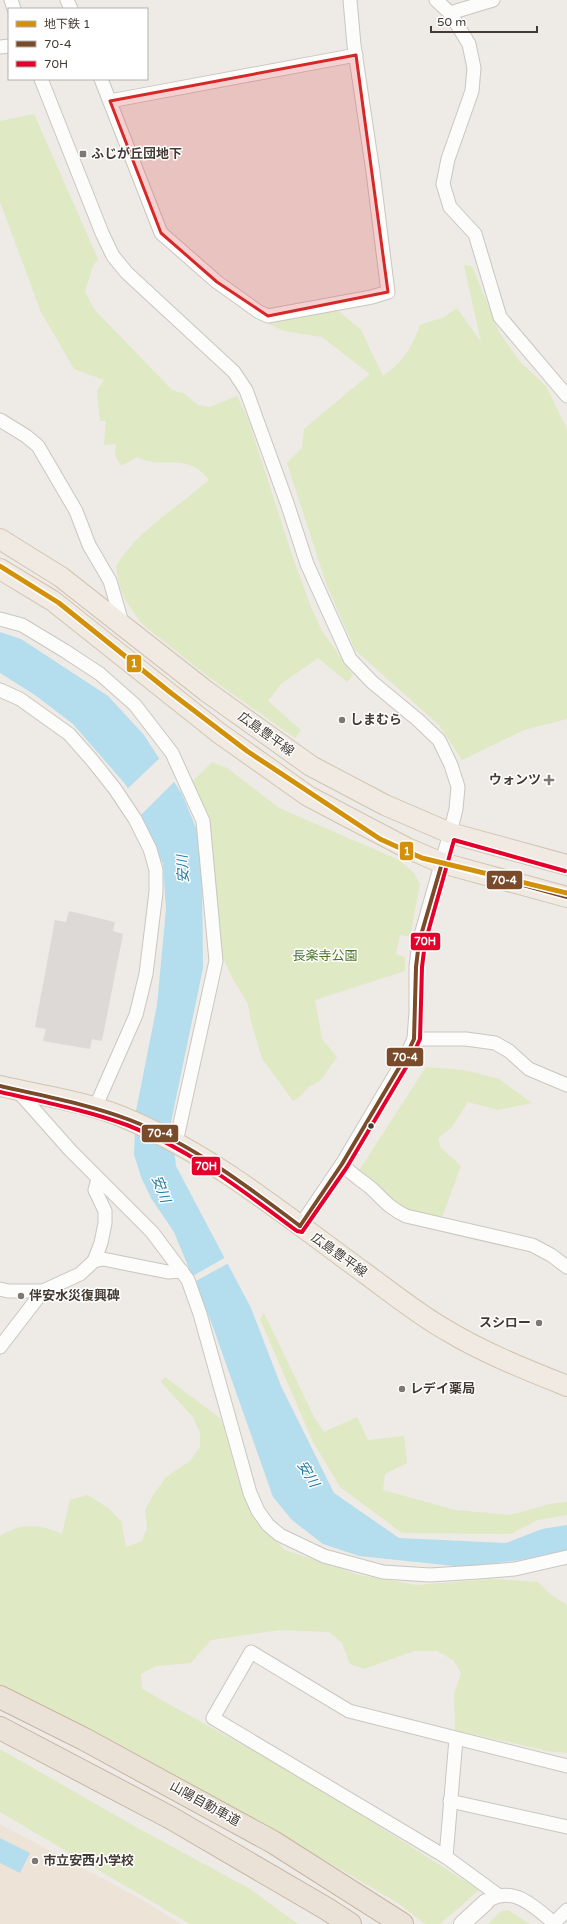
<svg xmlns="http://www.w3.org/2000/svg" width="567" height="1924" font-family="'Varela Round','Noto Sans JP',sans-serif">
<rect width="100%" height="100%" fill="#eeeae6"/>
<!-- education -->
<polygon fill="#ede4d7" points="0,1824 141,1899 181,1924 0,1924"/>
<!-- green -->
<g fill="#dfe9c4">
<path d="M34,114L98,259L93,266L85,291L94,309L172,390L185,394L198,405L210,407L237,396L248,419L293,558L311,607L322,631L353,675L347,682L318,658L281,684L268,701L301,730L295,738L206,675L141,623L124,598L119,584L116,566C139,529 177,508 209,480C186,450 163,471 137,457L121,466L115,455L116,444L104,445L106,421H100L97,391L104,380L74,369L41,312L0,202V121Z"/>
<path d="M464,265L472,266L499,332L520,362L546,386L567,429V719L524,730L462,760L439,725L355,650L326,583L287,463L302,448L304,429L370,374L322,337L284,331L260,320L337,310L361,330L383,376C405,360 411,349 420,325L444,317L457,308L481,342Z"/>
<polygon points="212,762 227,768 279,808 399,860 414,873 420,884 410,937 400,935 396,954 405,957 405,971 315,1000 322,1039 337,1057 320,1081 308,1087 301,1096 293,1101 262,1058 251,1022 248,1004 233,979 220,952 192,782"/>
<polygon points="426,1067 464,1070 499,1079 532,1103 498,1110 468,1102 452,1127 438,1138 441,1148 461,1166 442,1217 413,1212 397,1205 383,1190 358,1172"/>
<polygon points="264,1313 315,1419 324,1432 357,1417 368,1440 404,1436 407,1463 385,1474 383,1490 455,1510 510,1515 550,1504 567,1502 567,1515 538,1520 510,1534 402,1533 340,1487 313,1442 260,1319"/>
<path d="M165,1377L221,1419L242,1493L255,1520L285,1550L359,1575L417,1585L493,1579L538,1582L550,1594L567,1605V1753L547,1751L455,1730L454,1694L461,1673L453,1660L437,1651H414L364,1669L350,1664L342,1643L329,1632L280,1630L211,1640L191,1663L156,1666L141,1674L142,1689L311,1783L479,1890L440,1924H425L398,1903L277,1832L0,1690V1536C23,1522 39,1524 62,1534L70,1500L88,1495L108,1508L121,1521L126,1547L142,1541L147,1528L145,1510L152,1497L166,1477L190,1461L200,1447V1433L193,1417L161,1382Z"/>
<polygon points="0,1749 134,1826 250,1889 298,1924 190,1924 0,1812"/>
<polygon points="508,1910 530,1924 488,1924 500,1912"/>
</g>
<!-- parking -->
<polygon fill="#ddd9d6" points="69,911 115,922 113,931 123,934 102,1041 92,1039 90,1049 43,1041 46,1029 35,1027 55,920 66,922"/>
<!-- water -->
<g fill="#b4ddee">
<polygon points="0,632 21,639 108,696 144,735 182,794 196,828 202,874 203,968 171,1122 176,1166 251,1308 281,1386 334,1493 399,1538 506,1543 542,1529 567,1525 567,1550 521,1560 464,1567 359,1556 323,1544 292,1520 273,1497 212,1324 174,1232 151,1198 141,1177 134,1154 136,1111 157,1005 166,909 163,864 126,785 73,724 35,695 0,673"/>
<polygon points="0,1838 30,1853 20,1873 0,1863"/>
</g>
<!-- pier -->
<g fill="#eeeae6">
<polygon points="161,757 176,780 139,817 126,790"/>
<polygon points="226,1257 229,1263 194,1282 191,1277"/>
</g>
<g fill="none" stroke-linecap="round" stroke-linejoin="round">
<defs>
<g id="minor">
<polyline points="11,0 14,9"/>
<polyline points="67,0 71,9"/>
<polyline points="436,0 450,13 469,44 474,68 472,91 448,159 443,184 450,207 475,234 500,317 567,396"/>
<polyline points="450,13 493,0"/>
<polyline points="0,47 9,46"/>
<polyline points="41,79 102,233 113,256 127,273 234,372 246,390 287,503 307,564 350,659 372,682 418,720 439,740 451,765 458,787 456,809 450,833 419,942 416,967 416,1012 414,1039 406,1056 342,1164 300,1226"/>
<polyline points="101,79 161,233 217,282 259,312 268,316 372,297 388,292 373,172 354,45 350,0"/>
<polyline points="110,101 356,55"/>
<polyline points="0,420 26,436 38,446 76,511 89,545 110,581 123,626"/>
<polyline points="0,619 22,625 65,651 100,674 135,705 172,753 203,821 216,961 176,1142"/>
<polyline points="0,690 20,699 69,734 92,760 115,789 135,819 150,849 156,870 156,892 146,974 136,1015 95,1108"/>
<polyline points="414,1039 466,1039 495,1043 509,1051 529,1069 567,1085"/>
<polyline points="16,1089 70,1150 152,1232 188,1280 200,1314 250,1493 258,1511 268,1525 280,1535 324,1556 383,1572 430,1575 478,1572 515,1569 567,1557"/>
<path d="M342,1164C351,1174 361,1180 371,1188C385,1201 388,1207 406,1216L532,1245L551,1255L567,1267"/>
<polyline points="94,1261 103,1259 168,1272 182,1271"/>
<polyline points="0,1289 8,1291 43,1291"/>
<polyline points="0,1347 43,1291 80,1274 94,1261 101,1243 105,1223 105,1211 95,1190 98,1179"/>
<polyline points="450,1801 567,1827"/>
<polyline points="446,1857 456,1739"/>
<polyline points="498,1895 446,1857 213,1718 251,1652 349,1711 567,1766"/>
<path d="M491,1899C515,1886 537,1909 555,1924"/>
<polyline points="554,1923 567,1910"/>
</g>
<polyline id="tertiary" points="462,1924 486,1902"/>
<g id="primary">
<polyline points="0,539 61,577 206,691 311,766 385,805 450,833 567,865"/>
<polyline points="0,569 53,601 219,733 308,796 407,848 442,863 567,897"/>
<path d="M0,1086C43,1096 91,1102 132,1121C218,1159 290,1219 366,1274C392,1293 418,1314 446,1330C484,1353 525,1369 567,1386"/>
</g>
<g id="motorway">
<polyline points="0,1697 84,1739 273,1842 402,1924"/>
<polyline points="0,1728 171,1818 327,1909 350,1924"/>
</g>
</defs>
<!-- minor casing -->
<use href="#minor" stroke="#cac6c2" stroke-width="15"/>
<!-- tertiary casing -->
<use href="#tertiary" stroke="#cac6c2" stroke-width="18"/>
<!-- primary casing -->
<use href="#primary" stroke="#d1c5b2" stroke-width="22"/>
<!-- motorway casing -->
<use href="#motorway" stroke="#c7b5a0" stroke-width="24"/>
<!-- minor -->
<use href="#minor" stroke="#fcfcfb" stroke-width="13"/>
<!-- tertiary -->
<use href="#tertiary" stroke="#fcfcfb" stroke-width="16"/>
<!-- primary -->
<use href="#primary" stroke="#f0eae2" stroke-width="20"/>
<!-- motorway -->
<use href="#motorway" stroke="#ebe2d7" stroke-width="22"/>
<defs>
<g id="bus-1">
<polyline points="442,863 567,897"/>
<path d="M0,1086C43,1096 88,1104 130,1120C192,1144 247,1186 300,1226"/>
<polyline points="300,1226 342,1164 406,1056 414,1039 416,967 419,942 442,863"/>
</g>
<path id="bus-2" d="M0,1092C43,1102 86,1110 127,1125C190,1149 243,1191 297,1231L302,1232L347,1167L411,1059L420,1039L422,967L425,943L454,840L565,871"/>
</defs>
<!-- bus-1 casing -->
<use href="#bus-1" stroke="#fff" stroke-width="7"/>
<!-- bus-2 casing -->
<use href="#bus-2" stroke="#fff" stroke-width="7"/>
<!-- bus-1 -->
<use href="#bus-1" stroke="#7a4b2a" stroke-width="4"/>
<!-- bus-2 -->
<use href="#bus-2" stroke="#e4002b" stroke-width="4"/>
<defs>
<polyline id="metro-1" points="0,566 59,603 171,693 247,751 380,839 422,858 567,893"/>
</defs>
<!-- metro-1 casing -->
<use href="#metro-1" stroke="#fff" stroke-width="8"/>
<!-- metro-1 -->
<use href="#metro-1" stroke="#d3910a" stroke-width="5"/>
</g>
<!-- marked area -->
<path fill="#d62828" fill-opacity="0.2" stroke="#d62828" stroke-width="3" stroke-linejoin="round" d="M356,55L388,292L268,316L217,282L161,233L110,101Z"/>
<!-- markers -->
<g fill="#7f7872" stroke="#fff" stroke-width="1.5">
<rect x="79" y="150" width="8" height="8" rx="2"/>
<circle cx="342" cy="720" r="4"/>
<path d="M547 774h4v4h4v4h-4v4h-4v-4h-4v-4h4z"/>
<circle cx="21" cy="1296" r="4"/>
<circle cx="539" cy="1323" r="4"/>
<circle cx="402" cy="1389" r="4"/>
<circle cx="35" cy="1861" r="4"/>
</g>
<circle fill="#433b33" stroke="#fff" stroke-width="1.5" cx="371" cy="1126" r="3.5"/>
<g text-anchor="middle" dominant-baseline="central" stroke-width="3" stroke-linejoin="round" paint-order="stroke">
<!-- poi labels -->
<g font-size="13" font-weight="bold" fill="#433b33" stroke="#fff" text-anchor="start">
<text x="91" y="154">ふじが丘団地下</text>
<text x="350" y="720">しまむら</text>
<text x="541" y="780" text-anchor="end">ウォンツ</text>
<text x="29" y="1296">伴安水災復興碑</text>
<text x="531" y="1323" text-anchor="end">スシロー</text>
<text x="410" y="1389">レデイ薬局</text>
<text x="43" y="1861">市立安西小学校</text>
</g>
<!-- street labels -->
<g font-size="13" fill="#433b33" stroke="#fff">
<text transform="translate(266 734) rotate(36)">広島豊平線</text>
<text transform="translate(339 1255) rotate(36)">広島豊平線</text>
<text transform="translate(205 1804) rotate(29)">山陽自動車道</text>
</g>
<!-- park labels -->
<g font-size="13" fill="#4c7625" stroke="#fff">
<text x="325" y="956">長楽寺公園</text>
</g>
<!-- water labels -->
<g font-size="14" font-style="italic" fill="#277aa2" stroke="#fff">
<text transform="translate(183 869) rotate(-93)">安川</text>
<text transform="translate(161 1189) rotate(69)">安川</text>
<text transform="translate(308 1474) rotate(59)">安川</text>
</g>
</g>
<g stroke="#fff" stroke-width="1.5">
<rect x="126" y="654" width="16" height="19" rx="4" fill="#d3910a"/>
<rect x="399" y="841" width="15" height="20" rx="4" fill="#d3910a"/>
<rect x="486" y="870" width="37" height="20" rx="4" fill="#7a4b2a"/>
<rect x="410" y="932" width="31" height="19" rx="4" fill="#e4002b"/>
<rect x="386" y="1047" width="38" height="20" rx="4" fill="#7a4b2a"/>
<rect x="141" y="1124" width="38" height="19" rx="4" fill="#7a4b2a"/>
<rect x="191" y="1156" width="30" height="20" rx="4" fill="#e4002b"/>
</g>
<g font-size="11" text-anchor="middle" font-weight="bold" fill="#fff">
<text x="134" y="667">1</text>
<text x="407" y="855">1</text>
<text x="504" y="884">70-4</text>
<text x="425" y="945">70H</text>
<text x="405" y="1061">70-4</text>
<text x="160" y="1137">70-4</text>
<text x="206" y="1170">70H</text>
</g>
<!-- legend -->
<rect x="8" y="8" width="140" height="72" fill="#ffffff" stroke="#b4b1ad"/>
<rect x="16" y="21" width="20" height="6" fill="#d3910a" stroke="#b4b1ad"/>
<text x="44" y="28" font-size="12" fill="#433b33">地下鉄 1</text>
<rect x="16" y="41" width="20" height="6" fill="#7a4b2a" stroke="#b4b1ad"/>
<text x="44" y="48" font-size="12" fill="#433b33">70-4</text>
<rect x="16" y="61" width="20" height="6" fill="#e4002b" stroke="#b4b1ad"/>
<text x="44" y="68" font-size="12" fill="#433b33">70H</text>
<!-- scale -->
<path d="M431 26v6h106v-6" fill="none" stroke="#433b33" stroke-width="2"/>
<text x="437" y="26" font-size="12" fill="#433b33" stroke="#ffffff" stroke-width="3" paint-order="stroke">50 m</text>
</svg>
